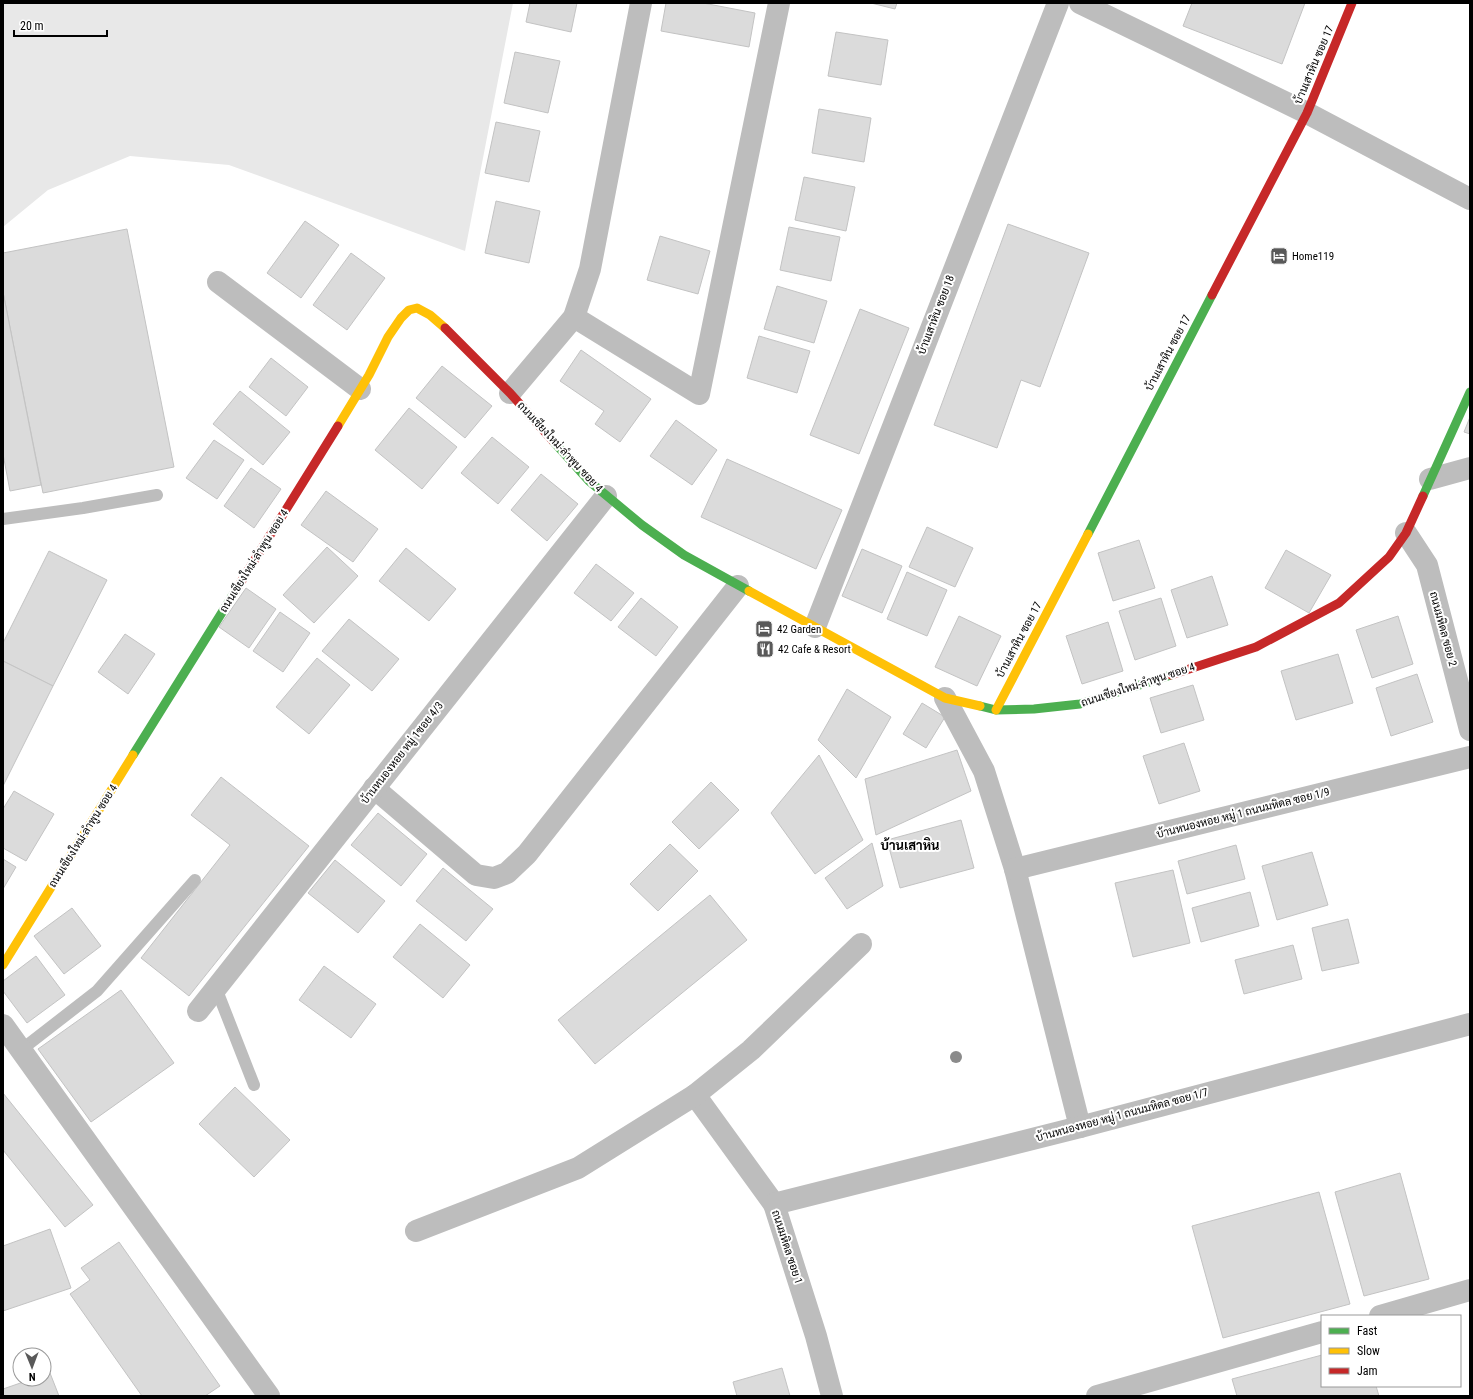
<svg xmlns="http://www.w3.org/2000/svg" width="1473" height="1399" font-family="'Roboto Condensed',Sarabun,sans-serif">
<rect width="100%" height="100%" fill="#fff"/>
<!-- green -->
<polygon fill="#e8e8e8" points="3,3 513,3 465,251 229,165 130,156 48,190 3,227"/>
<!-- building -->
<g fill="#dbdbdb" stroke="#c3c3c3">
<polygon points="530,3 577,3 571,32 526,22"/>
<polygon points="666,3 703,3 755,13 749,47 661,31"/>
<polygon points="871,3 897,3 895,9"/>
<polygon points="1192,3 1305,3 1282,64 1183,26"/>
<polygon points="836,32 888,40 881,85 828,76"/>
<polygon points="515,52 560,61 548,113 504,103"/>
<polygon points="819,109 871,118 864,162 812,153"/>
<polygon points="496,122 540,131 529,182 485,173"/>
<polygon points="804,177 855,187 846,231 795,220"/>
<polygon points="496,201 540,211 529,263 485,253"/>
<polygon points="305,221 339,245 301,298 267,273"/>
<polygon points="1008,224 1089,253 1040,387 1021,380 997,448 934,425"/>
<polygon points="789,227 840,237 831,281 780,270"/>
<polygon points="127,229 174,467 43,493 3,292 3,253"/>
<polygon points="660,236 710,251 698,294 647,280"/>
<polygon points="351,253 385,278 347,330 313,305"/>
<polygon points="777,286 827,301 814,343 764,329"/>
<polygon points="3,292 41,485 10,491 3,454"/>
<polygon points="860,309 909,328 859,454 810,435"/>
<polygon points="759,336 810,351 797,393 747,378"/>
<polygon points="581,350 651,399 620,442 595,424 604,411 560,381"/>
<polygon points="271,358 308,387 286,416 249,387"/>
<polygon points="442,366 492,406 465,438 416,398"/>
<polygon points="240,391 290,432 263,465 213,424"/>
<polygon points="409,408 457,447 422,489 375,450"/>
<polygon points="1470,417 1470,434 1464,432"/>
<polygon points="676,420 717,450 692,485 650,456"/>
<polygon points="492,437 529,467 498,504 461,473"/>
<polygon points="214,440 244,460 217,499 186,478"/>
<polygon points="727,459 842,510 816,569 701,517"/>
<polygon points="251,468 281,489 254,528 224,506"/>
<polygon points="541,474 578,504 547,541 511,510"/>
<polygon points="326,491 378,529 353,562 301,525"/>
<polygon points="927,527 973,548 955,587 909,567"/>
<polygon points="1139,540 1155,588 1113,601 1098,553"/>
<polygon points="327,547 358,576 314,623 283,595"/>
<polygon points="406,548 456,589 429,621 379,581"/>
<polygon points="862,549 902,566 882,613 842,596"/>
<polygon points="1286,550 1331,575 1309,613 1265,588"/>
<polygon points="49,551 107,580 53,686 3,661 3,643"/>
<polygon points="596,564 634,593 611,621 574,593"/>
<polygon points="907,572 947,590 927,636 887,619"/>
<polygon points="1212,576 1228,625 1187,638 1171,590"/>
<polygon points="246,588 276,609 249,648 219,627"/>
<polygon points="641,598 678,627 656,656 618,627"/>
<polygon points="1161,598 1176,646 1135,660 1119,611"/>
<polygon points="280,612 310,633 283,672 253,651"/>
<polygon points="959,616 1001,636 977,686 935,667"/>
<polygon points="1398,616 1413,664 1372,678 1356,630"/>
<polygon points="349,619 399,659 372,691 322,651"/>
<polygon points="1108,622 1123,671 1082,684 1066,636"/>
<polygon points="125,634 155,654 128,694 98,672"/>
<polygon points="1338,654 1353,703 1296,720 1281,671"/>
<polygon points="317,658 350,685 309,734 276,707"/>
<polygon points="3,661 53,686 3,786"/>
<polygon points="1417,674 1433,722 1391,736 1376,688"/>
<polygon points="1193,685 1204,720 1161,733 1150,698"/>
<polygon points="847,689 891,717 856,778 818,740"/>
<polygon points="922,703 945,717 926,748 903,734"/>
<polygon points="1184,743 1200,791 1159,804 1143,756"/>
<polygon points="957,750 971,791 876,835 865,779"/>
<polygon points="819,755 863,840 815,874 771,813"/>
<polygon points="221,777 309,846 189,996 141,958 230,845 191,815"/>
<polygon points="711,782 739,810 699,849 672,822"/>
<polygon points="14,791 54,814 26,861 3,848 3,809"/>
<polygon points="378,813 427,854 401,886 351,845"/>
<polygon points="961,820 974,868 900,888 887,840"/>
<polygon points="872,843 883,886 847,909 825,878"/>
<polygon points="670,844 698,871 658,911 630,884"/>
<polygon points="1236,845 1245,879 1187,894 1178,861"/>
<polygon points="1312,852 1328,905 1277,920 1262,866"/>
<polygon points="3,859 16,867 3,889"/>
<polygon points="335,860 385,901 358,933 308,893"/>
<polygon points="443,868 493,909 466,941 416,901"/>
<polygon points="1173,870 1190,943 1133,957 1115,883"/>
<polygon points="1250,892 1259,926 1201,942 1192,908"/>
<polygon points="710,895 747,940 595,1064 558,1020"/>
<polygon points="72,908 101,946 64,974 34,936"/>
<polygon points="1348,919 1359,963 1322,971 1312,928"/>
<polygon points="420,924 470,965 443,998 393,957"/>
<polygon points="1293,945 1302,979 1244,994 1235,960"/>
<polygon points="36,956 65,995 27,1023 3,991 3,981"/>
<polygon points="324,966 376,1004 351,1038 299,1000"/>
<polygon points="121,990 174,1063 91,1122 38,1049"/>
<polygon points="235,1087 290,1140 254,1177 199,1124"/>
<polygon points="3,1093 93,1205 65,1227 3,1150"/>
<polygon points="1400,1173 1429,1279 1364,1296 1335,1192"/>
<polygon points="1319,1192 1350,1304 1223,1338 1192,1226"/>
<polygon points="50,1229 71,1288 3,1311 3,1246"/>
<polygon points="119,1242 220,1386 205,1396 142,1396 70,1294 90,1280 81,1268"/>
<polygon points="1322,1355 1322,1386 1376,1386 1379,1396 1237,1396 1232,1379"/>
<polygon points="782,1368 790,1396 737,1396 733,1382"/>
<polygon points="50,1373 59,1396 3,1396 3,1389 32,1379 44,1379 44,1375"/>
</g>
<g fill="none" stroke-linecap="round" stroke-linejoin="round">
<!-- lane -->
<g stroke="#bdbdbd" stroke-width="12">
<polyline points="3,519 83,508 157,495"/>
<polyline points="216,988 254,1085"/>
<polyline points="21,1050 97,991 195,880"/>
</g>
<!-- street -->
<g stroke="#bdbdbd" stroke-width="22">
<polyline points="1080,3 1307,113 1470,199"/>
<polyline points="218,282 360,389"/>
<polyline points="574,317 699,394 779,3"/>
<polyline points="510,393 574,317 590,269 641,3"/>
<polyline points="1430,479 1470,468"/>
<polyline points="1406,533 1427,565 1470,730"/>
<polyline points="815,627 1058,3"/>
<polyline points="945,698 984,771 1015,869 1080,1127"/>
<polyline points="374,788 476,875 494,878 507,873 527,854 738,586"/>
<polyline points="1015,869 1470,757"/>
<polyline points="198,1011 606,496"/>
<polyline points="3,1025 269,1396"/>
<polyline points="695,1095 774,1204 816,1336 832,1396"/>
<polyline points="774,1204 1080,1127 1470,1024"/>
<polyline points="416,1231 578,1168 695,1095 751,1050 861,944"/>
<polyline points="1380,1316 1470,1290"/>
<polyline points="1097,1396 1322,1332"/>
</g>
<!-- fast -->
<g stroke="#4caf50" stroke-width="9">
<polyline points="553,441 589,481 642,525 684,555 749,591"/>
<polyline points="1423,496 1470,392"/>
<polyline points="1088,534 1212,295"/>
<polyline points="980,706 996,710 1034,709 1080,704 1171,675"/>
<polyline points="133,755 236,590"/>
</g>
<!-- slow -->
<g stroke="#ffc107" stroke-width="9">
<polyline points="338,426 369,375 388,337 401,318 409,310 417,308 430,315 445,328"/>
<polyline points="749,591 945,698 980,706"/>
<polyline points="996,710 1088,534"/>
<polyline points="3,965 133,755"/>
</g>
<!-- jam -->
<g stroke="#c62828" stroke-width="9">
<polyline points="1212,295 1307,113 1352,3"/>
<polyline points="445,328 510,393 553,441"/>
<polyline points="236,590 338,426"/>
<polyline points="1171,675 1256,647 1339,603 1389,557 1406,533 1423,496"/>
</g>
</g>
<!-- trees -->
<circle fill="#8b8b8b" cx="956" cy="1057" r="6"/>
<!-- icons -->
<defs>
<symbol id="hotel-square" viewBox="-11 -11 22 22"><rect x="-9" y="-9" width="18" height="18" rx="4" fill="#595959" stroke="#fff"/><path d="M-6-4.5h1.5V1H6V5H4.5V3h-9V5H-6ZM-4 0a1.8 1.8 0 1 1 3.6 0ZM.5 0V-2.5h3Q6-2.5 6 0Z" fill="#fff"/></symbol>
<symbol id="restaurant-square" viewBox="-11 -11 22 22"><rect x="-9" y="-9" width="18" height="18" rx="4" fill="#595959" stroke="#fff"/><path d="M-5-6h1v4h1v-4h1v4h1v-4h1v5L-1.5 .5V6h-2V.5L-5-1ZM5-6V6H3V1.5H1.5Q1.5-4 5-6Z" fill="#fff"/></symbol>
</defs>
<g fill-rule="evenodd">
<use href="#hotel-square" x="1269" y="246" width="20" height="20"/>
<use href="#hotel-square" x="754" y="619" width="20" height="20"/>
<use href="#restaurant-square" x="755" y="639" width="20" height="20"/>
</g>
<g text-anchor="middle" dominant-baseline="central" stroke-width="4" stroke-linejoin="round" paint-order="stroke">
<!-- street labels -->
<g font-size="11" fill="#000" stroke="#fff">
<text transform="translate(1314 65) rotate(-67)">บ้านเสาหิน ซอย 17</text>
<text transform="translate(936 315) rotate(-69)">บ้านเสาหิน ซอย 18</text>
<text transform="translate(1168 353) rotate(-62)">บ้านเสาหิน ซอย 17</text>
<text transform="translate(560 447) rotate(47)">ถนนเชียงใหม่-ลำพูน ซอย 4</text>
<text transform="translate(254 561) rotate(-58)">ถนนเชียงใหม่-ลำพูน ซอย 4</text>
<text transform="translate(1443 629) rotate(75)">ถนนมหิดล ซอย 2</text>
<text transform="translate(1019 640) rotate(-62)">บ้านเสาหิน ซอย 17</text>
<text transform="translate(1138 685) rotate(-18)">ถนนเชียงใหม่-ลำพูน ซอย 4</text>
<text transform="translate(402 753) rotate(-52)">บ้านหนองหอย หมู่ 1ซอย 4/3</text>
<text transform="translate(1243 813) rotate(-14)">บ้านหนองหอย หมู่ 1 ถนนมหิดล ซอย 1/9</text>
<text transform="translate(83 836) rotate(-58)">ถนนเชียงใหม่-ลำพูน ซอย 4</text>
<text transform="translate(1122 1115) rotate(-15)">บ้านหนองหอย หมู่ 1 ถนนมหิดล ซอย 1/7</text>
<text transform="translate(787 1247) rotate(72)">ถนนมหิดล ซอย 1</text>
</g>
<!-- poi labels -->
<g font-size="11" fill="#000" stroke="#fff" text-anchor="start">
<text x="1292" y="256">Home119</text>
<text x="777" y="629">42 Garden</text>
<text x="778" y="649">42 Cafe &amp; Resort</text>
</g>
<!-- quarter labels -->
<g font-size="13" font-weight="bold" fill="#000" stroke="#fff">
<text x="910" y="845">บ้านเสาหิน</text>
</g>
</g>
<!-- border -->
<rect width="1473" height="1399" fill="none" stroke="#000000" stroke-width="8"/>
<!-- legend -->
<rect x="1321" y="1315" width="140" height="72" fill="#ffffff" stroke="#999999"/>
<rect x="1329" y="1328" width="20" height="6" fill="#4caf50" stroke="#999999"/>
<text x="1357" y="1335" font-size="12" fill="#000000">Fast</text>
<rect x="1329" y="1348" width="20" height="6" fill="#ffc107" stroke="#999999"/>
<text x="1357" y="1355" font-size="12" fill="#000000">Slow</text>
<rect x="1329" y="1368" width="20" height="6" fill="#c62828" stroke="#999999"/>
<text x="1357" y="1375" font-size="12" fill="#000000">Jam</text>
<!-- north arrow -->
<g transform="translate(32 1367) rotate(179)"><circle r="19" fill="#ffffff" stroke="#999999"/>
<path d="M0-3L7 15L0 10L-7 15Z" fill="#595959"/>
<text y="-6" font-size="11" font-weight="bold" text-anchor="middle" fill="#000000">N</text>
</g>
<!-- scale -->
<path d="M14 30v6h93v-6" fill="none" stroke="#000000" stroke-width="2"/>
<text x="20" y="30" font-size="12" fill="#000000" stroke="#ffffff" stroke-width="3" paint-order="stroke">20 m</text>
</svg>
